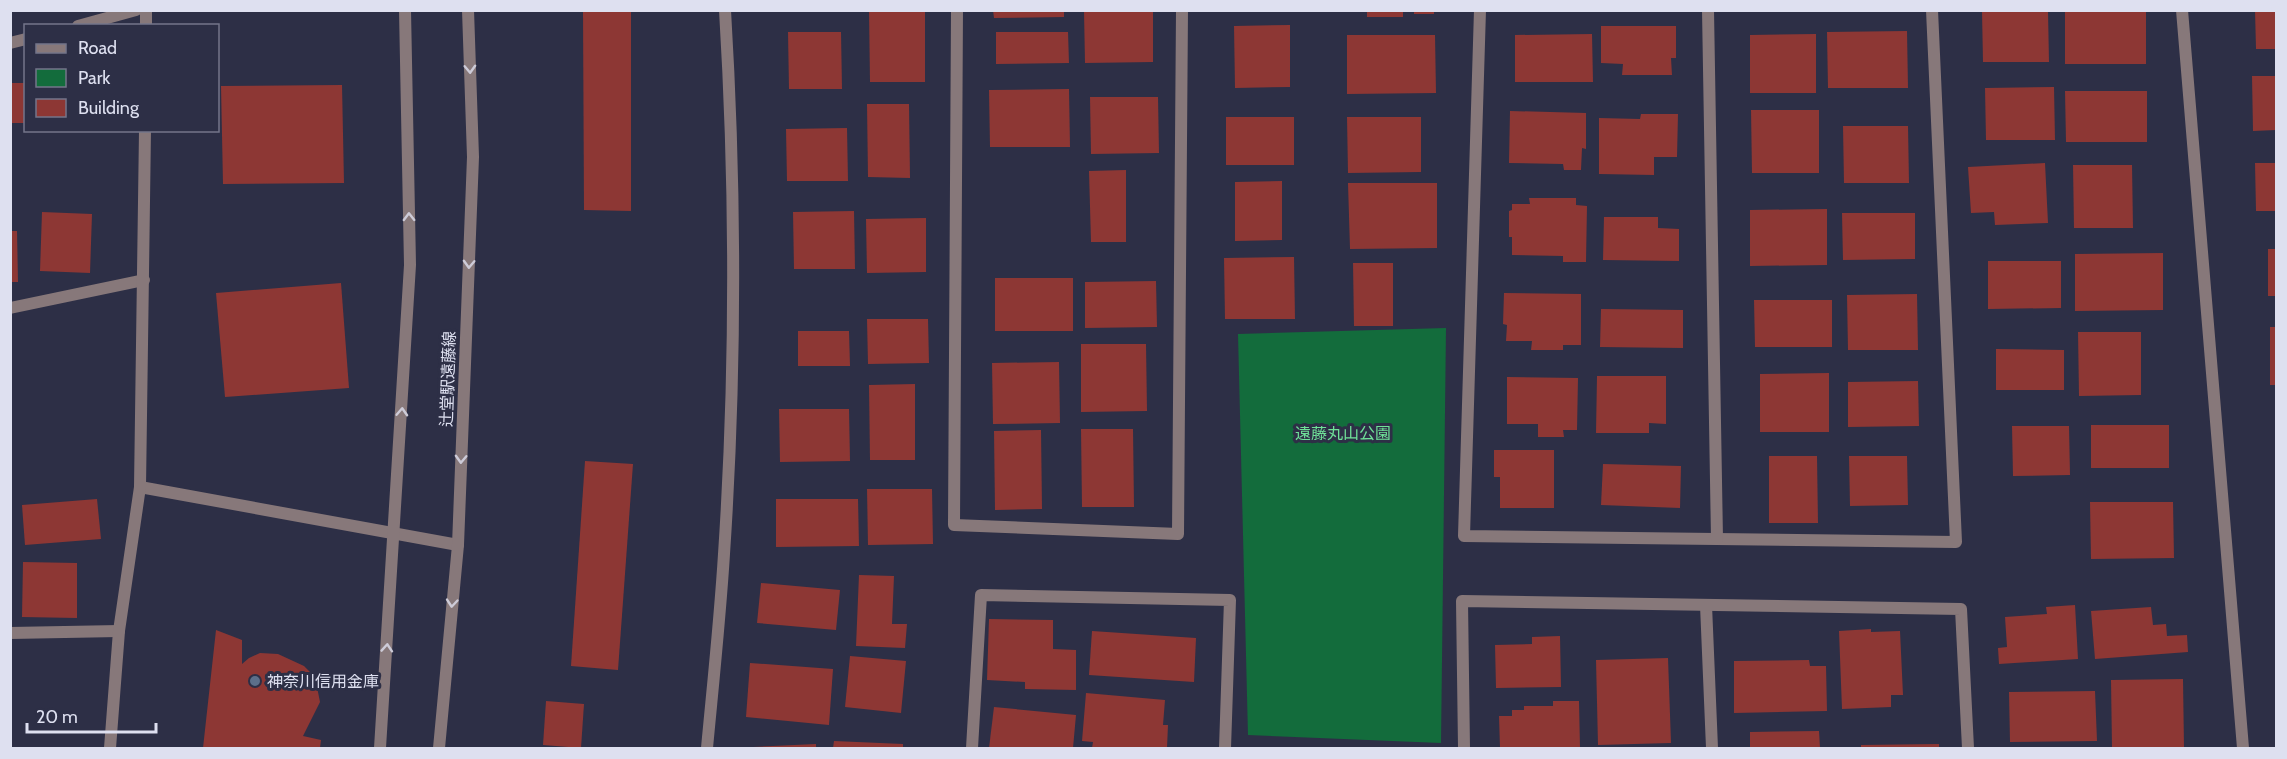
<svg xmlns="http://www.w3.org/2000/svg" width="2287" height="759" font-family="Cabin,'Noto Sans JP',sans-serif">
<rect width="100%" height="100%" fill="#2d2f46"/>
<!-- green -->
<polygon fill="#136c3c" points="1446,328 1441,743 1248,735 1238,334"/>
<!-- building -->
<g fill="#8d3734">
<polygon points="869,10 925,10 925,82 870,82"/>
<polygon points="993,10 1064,10 1064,17 994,18"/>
<rect x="1367" y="10" width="36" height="7"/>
<rect x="1414" y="10" width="20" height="4"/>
<rect x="2065" y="10" width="81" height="54"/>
<polygon points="2255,10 2276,10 2276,49 2256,49"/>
<polygon points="583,11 631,12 631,211 584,210"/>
<polygon points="1084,11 1153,11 1153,62 1085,63"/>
<polygon points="1982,11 2048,11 2049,62 1983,62"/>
<polygon points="1290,25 1290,87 1235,88 1234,26"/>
<polygon points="1601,26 1676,26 1676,58 1671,58 1672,75 1622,75 1623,64 1601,63"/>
<polygon points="1907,31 1908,88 1828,88 1827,32"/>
<polygon points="788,32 841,32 842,89 789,89"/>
<polygon points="996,32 1068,32 1069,63 996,64"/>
<polygon points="1592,34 1593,82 1515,82 1515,35"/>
<polygon points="1816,34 1816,93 1750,93 1750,35"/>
<polygon points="1347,35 1435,35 1436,93 1347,94"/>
<polygon points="2252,76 2276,76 2276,130 2253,131"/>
<rect x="10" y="83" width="16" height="40"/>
<polygon points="342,85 344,183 223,184 221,86"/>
<polygon points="2054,87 2055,140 1986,140 1985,88"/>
<polygon points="1069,89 1070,147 990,147 989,90"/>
<polygon points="2065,91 2147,91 2147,142 2066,142"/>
<polygon points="1090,97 1158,97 1159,153 1091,154"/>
<polygon points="867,104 909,104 910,178 868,177"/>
<polygon points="1751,110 1819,110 1819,173 1752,173"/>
<polygon points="1510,111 1586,113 1586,149 1582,148 1581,170 1564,170 1563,164 1509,163"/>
<polygon points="1641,114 1678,114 1677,157 1654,157 1654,175 1599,174 1599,118 1640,119"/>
<rect x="1226" y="117" width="68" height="48"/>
<polygon points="1347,117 1421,117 1421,172 1348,173"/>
<polygon points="1843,126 1908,126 1909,183 1844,183"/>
<polygon points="847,128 848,181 787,181 786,129"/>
<polygon points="2045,163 2048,223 1995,225 1994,212 1971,213 1968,167"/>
<polygon points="2255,163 2276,163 2276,211 2256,211"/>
<polygon points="2073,165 2132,165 2133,228 2074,228"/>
<polygon points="1126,170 1126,242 1091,242 1089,171"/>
<polygon points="1282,181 1282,240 1235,241 1235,182"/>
<polygon points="1348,183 1437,183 1437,248 1350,249"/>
<polygon points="1529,198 1576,198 1576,205 1587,206 1586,262 1563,262 1563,256 1512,255 1512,237 1509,237 1509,211 1512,210 1512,204 1530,204"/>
<polygon points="1827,209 1827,265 1750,266 1750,210"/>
<polygon points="854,211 855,269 794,269 793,212"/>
<polygon points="42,212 92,214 90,273 40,271"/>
<polygon points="1842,213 1915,213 1915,259 1843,260"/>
<polygon points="1604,217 1658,217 1658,228 1679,229 1679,261 1603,260"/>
<polygon points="926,218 926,272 867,273 866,219"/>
<polygon points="10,231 17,231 18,282 10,282"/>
<rect x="2268" y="249" width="8" height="47"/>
<polygon points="2163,253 2163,310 2075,311 2075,254"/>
<polygon points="1294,257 1295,319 1225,319 1224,258"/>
<polygon points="1988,261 2061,261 2061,308 1988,309"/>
<polygon points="1353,263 1393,263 1393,326 1354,326"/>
<rect x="995" y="278" width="78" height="53"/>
<polygon points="1156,281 1157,327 1085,328 1085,282"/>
<polygon points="341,283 349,388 225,397 216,293"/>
<polygon points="1504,293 1581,294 1581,345 1563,345 1563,350 1531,350 1532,341 1506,341 1507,325 1503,324"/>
<polygon points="1917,294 1918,350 1848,350 1847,295"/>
<polygon points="1754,300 1832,300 1832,347 1755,347"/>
<polygon points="1601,309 1683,310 1683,348 1600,347"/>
<polygon points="867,319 928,319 929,363 868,364"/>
<rect x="2270" y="327" width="6" height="58"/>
<polygon points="798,331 849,331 850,366 798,366"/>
<polygon points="2078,332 2141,332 2141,395 2079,396"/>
<polygon points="1081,344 1146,344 1147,411 1081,412"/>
<polygon points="1996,349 2064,350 2064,390 1996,390"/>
<polygon points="1059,362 1060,423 993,424 992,363"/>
<polygon points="1829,373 1829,432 1760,432 1760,374"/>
<polygon points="1597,376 1666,376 1666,424 1649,423 1649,433 1596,433"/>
<polygon points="1507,377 1578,378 1577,430 1563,430 1564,437 1538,437 1538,424 1507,424"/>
<polygon points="1918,381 1919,426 1848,427 1848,382"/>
<polygon points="915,384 915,460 870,460 869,385"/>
<polygon points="779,409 849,409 850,461 780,462"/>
<rect x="2091" y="425" width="78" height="43"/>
<polygon points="2012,426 2069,426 2070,475 2013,476"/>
<polygon points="1081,429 1133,429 1134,507 1082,507"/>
<polygon points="1041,430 1042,509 995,510 994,431"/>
<polygon points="1494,450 1554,450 1554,508 1500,508 1500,477 1494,477"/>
<polygon points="1769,456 1817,456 1818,523 1769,523"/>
<polygon points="1849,456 1907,456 1908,505 1850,506"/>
<polygon points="585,461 633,464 618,670 571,666"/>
<polygon points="1603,464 1681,466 1680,508 1601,505"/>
<polygon points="867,489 932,489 933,544 868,545"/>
<polygon points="97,499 101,539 25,545 22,505"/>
<polygon points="776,499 858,499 859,546 776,547"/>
<polygon points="2090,502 2173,502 2174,558 2091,559"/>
<polygon points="23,562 77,563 77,618 22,617"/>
<polygon points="859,575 894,576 892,624 907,624 905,648 856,646"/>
<polygon points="761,583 840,590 836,630 757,623"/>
<polygon points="2075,605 2078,659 1999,664 1998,648 2007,647 2005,617 2047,614 2046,607"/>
<polygon points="2151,607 2153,625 2166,624 2167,636 2187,635 2188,652 2095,659 2091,611"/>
<polygon points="989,619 1053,620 1053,649 1076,650 1076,690 1025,689 1025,682 987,680"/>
<polygon points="1871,629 1871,632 1900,631 1903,695 1891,695 1891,707 1842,709 1839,631"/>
<polygon points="216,630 242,640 242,664 249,658 260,653 278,654 304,666 315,677 320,702 303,736 321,740 320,748 203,748"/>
<polygon points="1092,631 1196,638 1194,682 1089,675"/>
<polygon points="1560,636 1561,687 1496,688 1495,645 1532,644 1532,637"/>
<polygon points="850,656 906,661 901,713 845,707"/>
<polygon points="1668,658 1671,743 1598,745 1596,660"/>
<polygon points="1809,660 1810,666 1826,666 1827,711 1734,713 1734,661"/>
<polygon points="750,663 833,669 829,725 746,717"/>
<polygon points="2183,679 2184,748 2112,748 2111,680"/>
<polygon points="2095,691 2097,741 2010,742 2009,692"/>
<polygon points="1086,693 1165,700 1163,725 1168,725 1167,748 1092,748 1093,742 1082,741"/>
<polygon points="546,701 584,704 581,748 543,745"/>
<polygon points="1553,701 1579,701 1580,748 1500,748 1499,716 1512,716 1512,710 1524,710 1524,706 1553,706"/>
<polygon points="994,707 1076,715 1073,748 989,748"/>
<polygon points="1819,731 1820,748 1750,748 1750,732"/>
<polygon points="834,741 903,744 903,748 833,748"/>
<polygon points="816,744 816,748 753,748 753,747"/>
<polygon points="1939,744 1939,748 1861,748 1861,745"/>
</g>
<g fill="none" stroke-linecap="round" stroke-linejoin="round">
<!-- minor -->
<g stroke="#87787a" stroke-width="12">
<polyline points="957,10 954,525 1178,534 1182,10"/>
<polyline points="1480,10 1464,536 1956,542 1932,10"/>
<polyline points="1708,10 1717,539"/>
<polyline points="78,26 136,10"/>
<polyline points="10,43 26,39"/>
<polyline points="10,308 144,280"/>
<polyline points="1706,605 1712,748"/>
<polyline points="10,633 119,631"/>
<polyline points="972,748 981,595 1230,600 1225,748"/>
<polyline points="1464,748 1462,601 1961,609 1968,748"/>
</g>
<!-- tertiary -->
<g stroke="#87787a" stroke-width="12">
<polyline points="2182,10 2243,748"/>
<polyline points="146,26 146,10"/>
<polyline points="140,487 458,545"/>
<polyline points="110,748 119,631 140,487 145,130"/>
<polyline points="380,748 410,265 405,10"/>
<polyline points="439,748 458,545 473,157 468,10"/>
<path d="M707,748C713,684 720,619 724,554C736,374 736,191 725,10"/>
</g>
</g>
<!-- one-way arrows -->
<defs><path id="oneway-chevron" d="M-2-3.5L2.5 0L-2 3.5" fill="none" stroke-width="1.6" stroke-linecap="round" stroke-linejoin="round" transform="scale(1.5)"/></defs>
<g stroke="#cdcbd8">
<use href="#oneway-chevron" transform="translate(470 69) rotate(88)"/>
<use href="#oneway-chevron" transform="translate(409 217) rotate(-91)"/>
<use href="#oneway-chevron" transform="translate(469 264) rotate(92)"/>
<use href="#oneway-chevron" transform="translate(402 412) rotate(-87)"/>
<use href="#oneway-chevron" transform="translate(461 459) rotate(92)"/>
<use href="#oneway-chevron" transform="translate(452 603) rotate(95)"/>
<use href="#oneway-chevron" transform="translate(387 648) rotate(-86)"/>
</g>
<!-- markers -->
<circle fill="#5c6f8a" stroke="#2d2f46" stroke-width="2" cx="255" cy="681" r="6"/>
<g text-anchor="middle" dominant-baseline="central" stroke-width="6" stroke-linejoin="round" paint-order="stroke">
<!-- street labels -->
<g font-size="16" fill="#dee0f0" stroke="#2d2f46">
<text transform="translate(448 379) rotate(-88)">辻堂駅遠藤線</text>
</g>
<!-- park labels -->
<g font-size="16" fill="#6fe198" stroke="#2d2f46">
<text x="1343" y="433">遠藤丸山公園</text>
</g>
<!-- poi labels -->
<g font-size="16" fill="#dee0f0" stroke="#2d2f46" text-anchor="start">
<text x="267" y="681">神奈川信用金庫</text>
</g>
</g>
<!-- border -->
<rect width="2287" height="759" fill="none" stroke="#dee0f0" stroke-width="24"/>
<!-- legend -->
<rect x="24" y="24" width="195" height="108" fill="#2d2f46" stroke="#74768a" stroke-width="1.5"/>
<rect x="36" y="44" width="30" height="9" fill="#87787a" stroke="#74768a" stroke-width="1.5"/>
<text x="78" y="54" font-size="18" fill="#dee0f0">Road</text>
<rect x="36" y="69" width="30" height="18" fill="#136c3c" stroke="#74768a" stroke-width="1.5"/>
<text x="78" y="84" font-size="18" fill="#dee0f0">Park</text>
<rect x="36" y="99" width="30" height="18" fill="#8d3734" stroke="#74768a" stroke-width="1.5"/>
<text x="78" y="114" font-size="18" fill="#dee0f0">Building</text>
<!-- scale -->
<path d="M27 723v9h129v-9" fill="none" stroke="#dee0f0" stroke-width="3"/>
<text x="36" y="723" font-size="18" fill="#dee0f0" stroke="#2d2f46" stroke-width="4.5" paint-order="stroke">20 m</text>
</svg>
